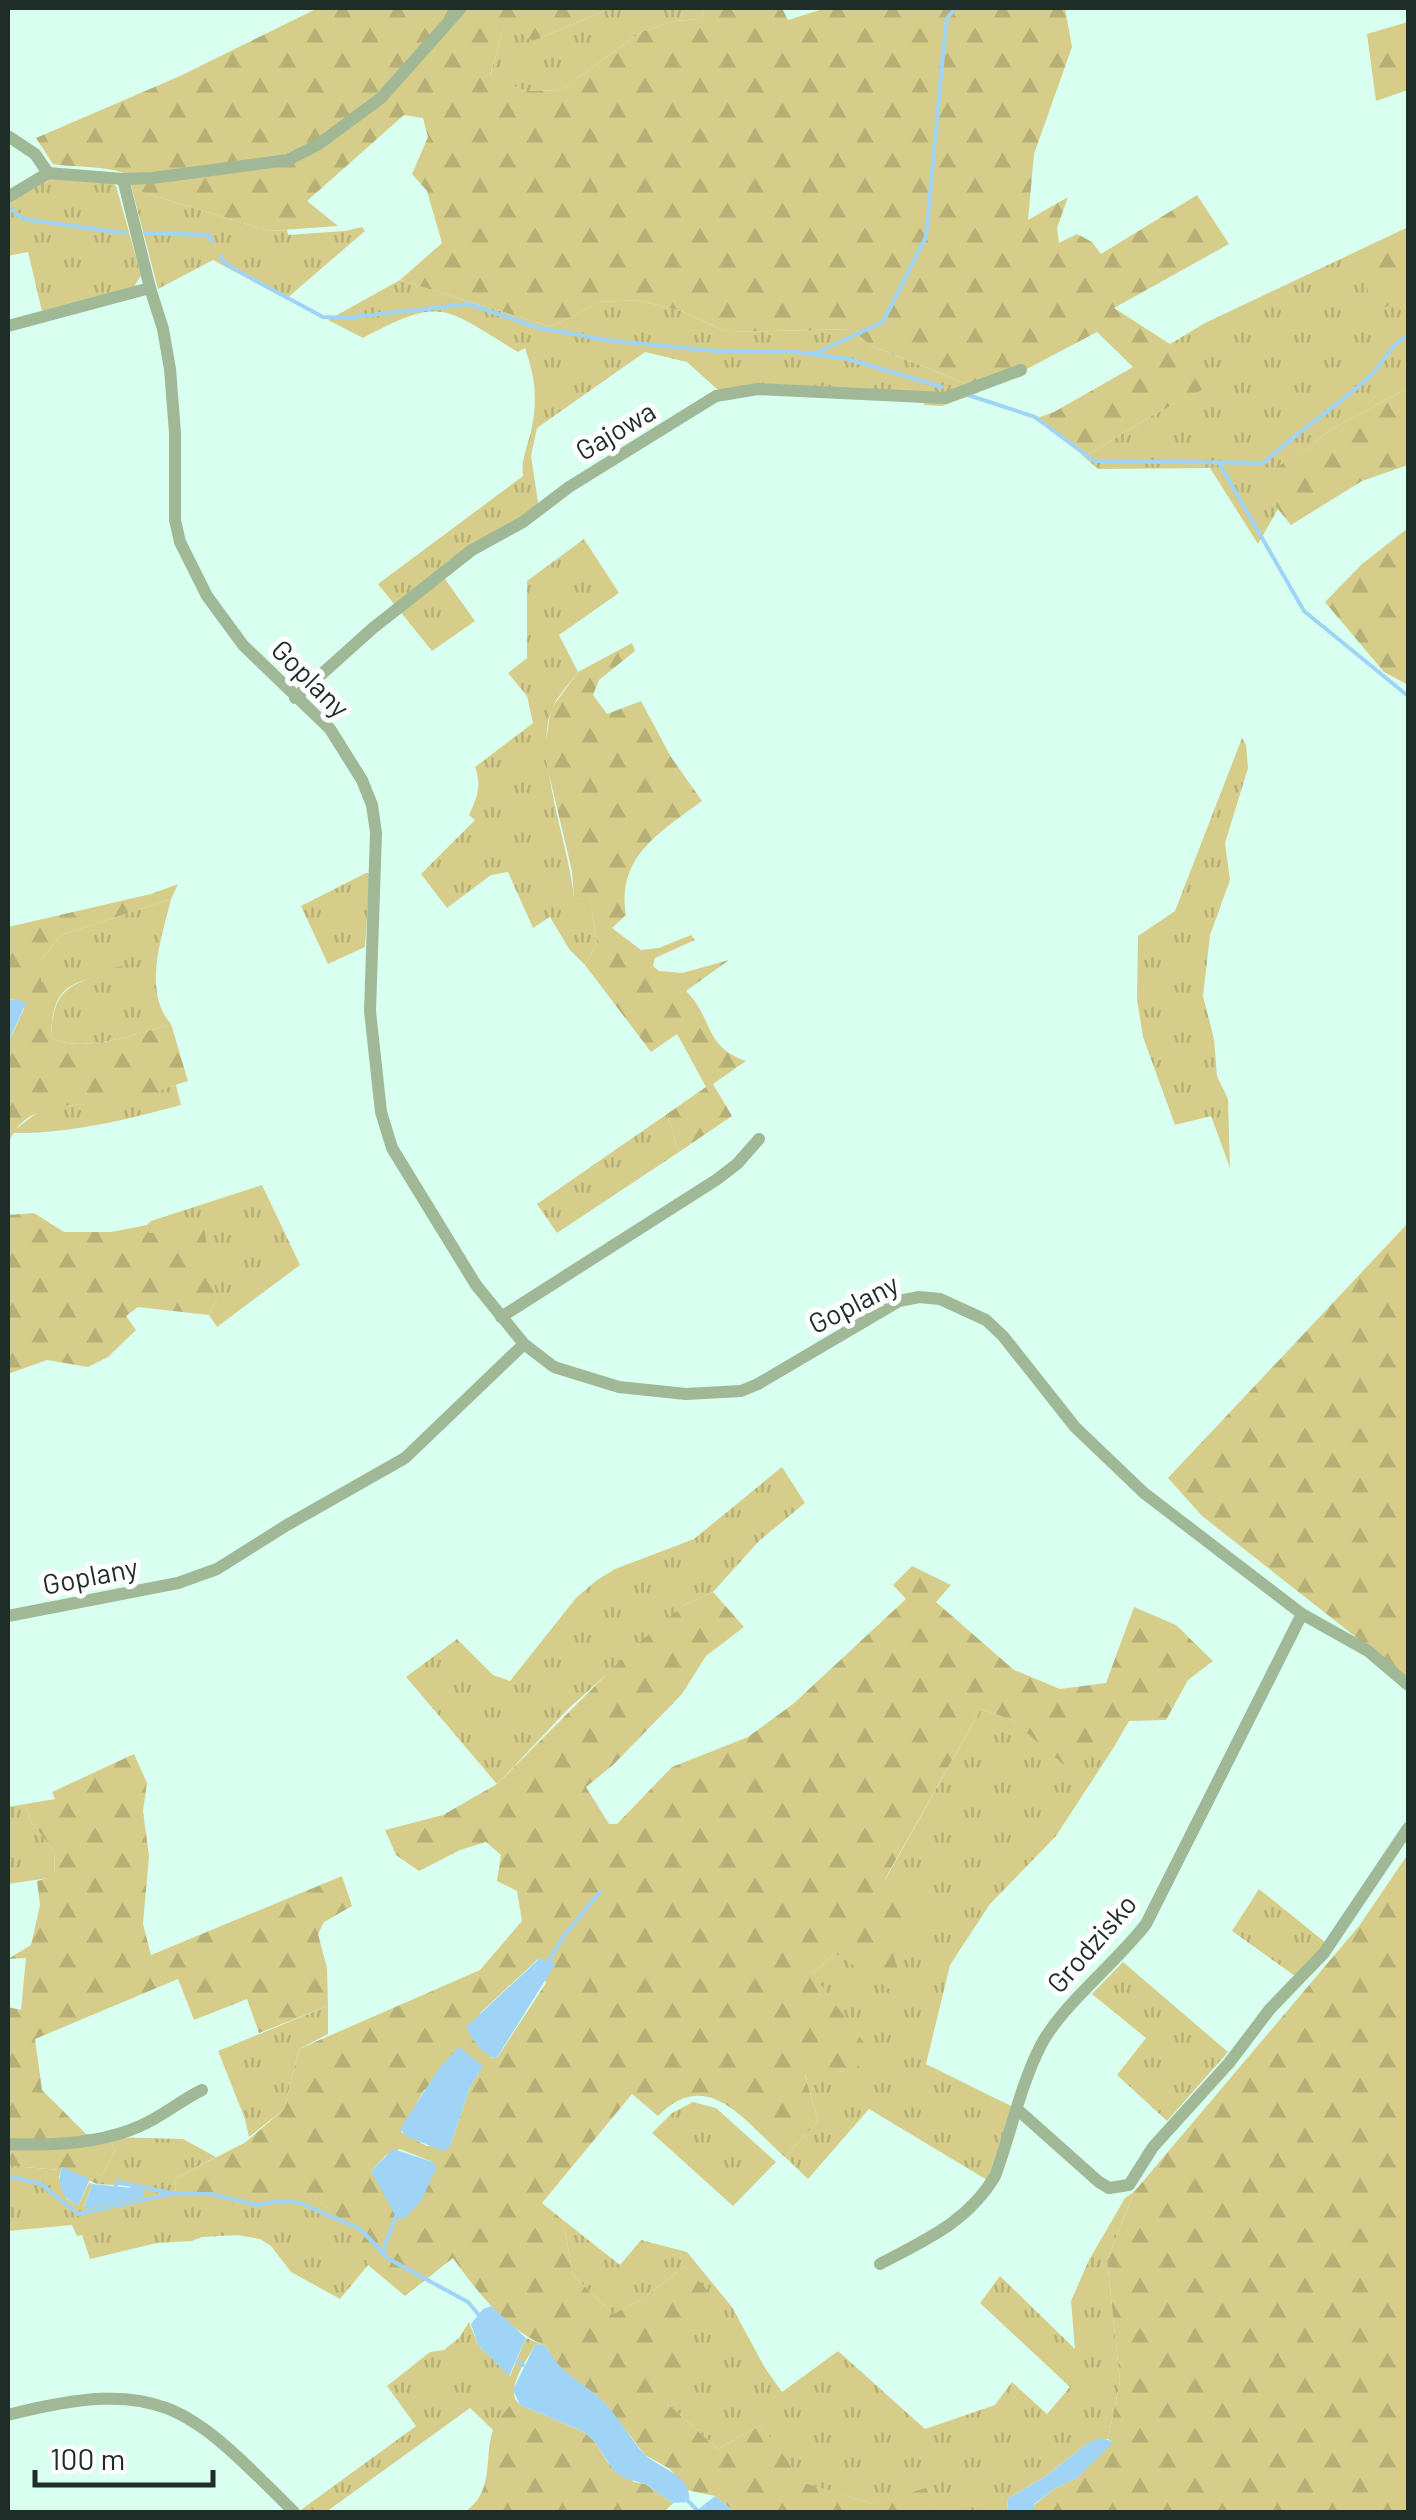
<svg xmlns="http://www.w3.org/2000/svg" width="1416" height="2520" font-family="Barlow,sans-serif">
<defs>
<pattern id="grass-tufts" width="24" height="20" patternUnits="userSpaceOnUse" patternTransform="scale(2.5)"><rect width="24" height="20" fill="#d5cd89"/><path d="M3 7l-1-3M5 7V3M7 7l1-3M15 17l-1-3M17 17v-4M19 17l1-3" fill="none" stroke="#b6b076"/></pattern>
<pattern id="forest-firs" width="22" height="20" patternUnits="userSpaceOnUse" patternTransform="scale(2.5)"><rect width="22" height="20" fill="#d5cd89"/><path d="M5 1l3.5 6h-7zM16 11l3.5 6h-7z" fill="#b6b076"/></pattern>
</defs>
<rect width="100%" height="100%" fill="#d8fff0"/>
<!-- grass -->
<g fill="url(#grass-tufts)">
<polygon points="611,8 705,8 700,19 675,21 641,32 561,90 526,91 490,76 505,22 533,41"/>
<polygon points="60,177 107,180 116,186 141,275 134,287 42,311 28,252 8,256 8,204 44,180"/>
<polygon points="132,189 269,231 287,230 288,235 345,231 362,227 365,231 286,299 213,260 158,289"/>
<polygon points="1368,246 1368,314 1408,297 1408,388 1328,431 1308,449 1255,480 1278,509 1258,544 1210,468 1098,469 1084,457 1153,415 1207,387 1170,344 1205,323"/>
<path d="M400,280L552,327L598,302L638,300L681,311L727,332L852,329L872,346L967,384L980,392L942,406L924,405L925,395L718,390L687,362L645,352L537,428L531,456L539,508L440,572L475,621L432,651L378,584L523,476C521,462 526,450 530,436C538,403 536,380 525,348L518,352C444,308 444,295 363,338L328,320Z"/>
<path d="M584,539L619,593L559,635L578,672C570,683 556,697 551,711C534,758 569,845 574,898L590,899L597,943L585,965L569,949L550,917L533,928L508,872L491,875L447,908L421,874L475,820L469,815C477,797 482,786 475,767L533,723L527,696L508,673L527,658V581Z"/>
<polygon points="1242,738 1246,745 1248,768 1225,843 1230,880 1210,935 1203,996 1214,1039 1217,1076 1228,1099 1230,1168 1211,1116 1175,1125 1143,1037 1137,999 1138,936 1175,911"/>
<polygon points="366,873 370,873 365,947 328,964 301,906"/>
<path d="M171,899C162,937 142,991 171,1024C141,1033 78,1055 51,1037C53,980 77,985 122,967L41,983V960L61,935Z"/>
<path d="M176,1085L181,1105C125,1120 69,1134 11,1133L43,1108L127,1100Z"/>
<polygon points="667,1114 679,1152 557,1233 537,1204"/>
<polygon points="262,1185 300,1265 217,1327 209,1315 217,1297 148,1233 147,1225 151,1221"/>
<polygon points="782,1467 805,1503 759,1541 713,1592 684,1605 568,1709 497,1784 406,1677 457,1639 493,1675 510,1681 576,1598 597,1580 615,1569 694,1539"/>
<polygon points="981,1709 1012,1720 1063,1763 1114,1747 1056,1836 990,1904 950,1965 926,2064 1013,2107 987,2180 869,2109 808,2179 785,2157 818,2121 805,2074 846,2071 813,1974 835,1953 891,1948 885,1880"/>
<polygon points="25,1804 30,1820 54,1851 55,1877 8,1884 8,1807"/>
<polygon points="1259,1889 1326,1943 1295,1976 1232,1931"/>
<polygon points="1123,1962 1228,2052 1167,2121 1117,2075 1146,2038 1092,1994"/>
<polygon points="328,2006 328,2034 299,2049 284,2109 249,2137 245,2119 218,2051"/>
<polygon points="693,2102 716,2108 776,2162 733,2206 652,2133 672,2113"/>
<polygon points="109,2137 183,2139 216,2157 174,2179 176,2192 278,2208 293,2198 315,2198 360,2234 368,2265 340,2299 291,2272 271,2246 260,2239 237,2235 202,2237 192,2241 157,2243 90,2259 82,2235 77,2236 72,2225 8,2231 8,2162 11,2166 61,2170 59,2177 67,2199 78,2206 89,2183 92,2184 84,2207 134,2186 97,2184 115,2150"/>
<polygon points="1134,2192 1107,2260 1120,2381 1108,2439 1088,2443 1046,2476 1007,2499 1008,2512 940,2512 926,2489 873,2504 803,2483 761,2425 718,2449 668,2404 678,2369 685,2266 643,2299 613,2314 573,2275 563,2220 620,2265 641,2240 687,2252 732,2307 765,2368 782,2392 838,2351 925,2429 995,2405 1012,2382 1047,2414 1070,2387 980,2303 1000,2276 1075,2349 1071,2301 1089,2260 1125,2198"/>
<path d="M469,2322L478,2345L510,2376L526,2338L540,2344L535,2345C526,2361 510,2382 515,2399L493,2430L470,2408L326,2512H298L416,2426L387,2386L430,2352L444,2350L459,2338Z"/>
</g>
<!-- forest -->
<g fill="url(#forest-firs)" fill-rule="evenodd">
<path d="M318,8H611L533,41L505,23L490,75L526,91L561,90L641,32L675,21L700,19L705,8H782L788,20L826,8H1065L1072,47L1034,154L1028,220L1068,197L1057,228L1059,243L1077,234L1092,242L1101,254L1197,195L1229,244L1114,308L1170,344L1208,387L1153,415L1084,457L1070,442L1034,419L1054,412L1133,367L1097,332L1023,371L967,384L872,346L851,329L727,332L681,311L638,300L598,302L552,327L400,280L442,243L427,191L412,174L428,137L423,118L404,115L307,201L338,226L269,231L132,189L129,175C107,165 77,168 53,164L36,138L180,76Z"/>
<polygon points="1408,22 1408,90 1376,101 1367,34"/>
<polygon points="1408,227 1408,297 1368,315 1368,246"/>
<polygon points="1408,388 1408,465 1362,481 1291,525 1254,480 1308,449 1328,431"/>
<polygon points="1408,528 1408,685 1384,672 1325,602 1362,564"/>
<path d="M632,643L635,651L599,680L593,695L607,714L641,701L671,757L702,801C660,832 616,857 626,915L612,928L641,950L659,948L691,935L695,940L655,958L653,966L659,971L682,973L729,960L686,991C714,1019 703,1046 746,1061L713,1084L732,1116L679,1152L667,1114L706,1087L677,1034L651,1052L585,965L597,943L590,900L574,898L572,871L544,753L551,709L578,672Z"/>
<path d="M178,884L171,899L61,935L41,960V982L122,966L123,970C75,983 52,980 51,1037C78,1055 141,1033 171,1024L188,1081C168,1087 149,1095 129,1100C88,1109 22,1094 8,1147V1043L24,1009L16,999L8,1000V927L151,894Z"/>
<polygon points="34,1213 64,1232 111,1232 147,1225 149,1233 204,1229 217,1297 209,1315 138,1307 126,1316 136,1330 108,1357 88,1367 47,1360 8,1374 8,1215"/>
<polygon points="1408,1223 1408,1678 1202,1516 1168,1478"/>
<path d="M912,1566L951,1585L936,1602L1014,1670L1060,1689L1106,1683L1134,1607L1176,1625L1213,1661L1188,1680L1166,1720L1129,1721L1114,1747L1063,1764L1012,1720L981,1709L885,1879L929,1913L891,1948L909,2002L835,1953L813,1974L876,2059L846,2071L805,2075L818,2121L785,2157C745,2122 708,2065 658,2116L632,2094L542,2203L563,2220L573,2275L613,2314L643,2299L685,2266L707,2290L668,2404L718,2449L761,2425L804,2483L873,2504L926,2488L940,2512H735L715,2496L687,2490L670,2469L645,2455L604,2402L554,2363L547,2347C506,2329 479,2294 453,2258L405,2296L368,2265L359,2234L315,2198L293,2199L278,2208L264,2210L176,2192L174,2179L246,2142L284,2109L299,2049L480,1970L522,1921L517,1891L497,1881L501,1855L486,1842L460,1850L419,1871L396,1855L385,1830L443,1815L497,1784L636,1645L684,1605L713,1592L744,1627L706,1656L682,1694L613,1765L586,1787L609,1824H617L672,1767L748,1737L793,1704L906,1599L893,1585ZM538,1959L546,1983L497,2058H492L480,2013ZM483,2066L470,2087L450,2147L427,2146L401,2132L424,2090ZM400,2149L433,2162L371,2171L386,2155Z"/>
<polygon points="134,1754 147,1783 143,1811 149,1856 143,1924 151,1955 342,1876 352,1906 324,1922 318,1934 327,1968 328,2006 259,2033 247,1999 194,2020 178,1979 35,2039 42,2090 86,2134 109,2137 115,2150 97,2184 62,2167 61,2170 11,2166 8,2162 8,2007 21,2010 26,1958 8,1959 31,1945 40,1905 37,1881 55,1876 54,1851 30,1820 25,1804 55,1799 52,1792"/>
<polygon points="1408,1854 1408,2512 1034,2512 1034,2505 1054,2489 1077,2478 1111,2441 1108,2439 1120,2381 1107,2260 1134,2192 1359,1926"/>
<path d="M515,2399L520,2405L584,2432L595,2442L608,2463L634,2482L645,2484L673,2503L664,2512H465C494,2491 484,2463 492,2433C496,2421 508,2409 515,2399Z"/>
</g>
<!-- water -->
<g fill="#a0d4f7">
<polygon points="16,999 26,1003 8,1043 8,1000"/>
<path d="M539,1959L556,1963L496,2059C481,2053 473,2041 466,2027Z"/>
<polygon points="459,2047 483,2066 470,2087 450,2147 443,2151 406,2136 400,2129 440,2067"/>
<polygon points="393,2149 433,2162 437,2167 421,2201 404,2219 396,2217 371,2171"/>
<path d="M62,2167L90,2179L78,2206C62,2198 56,2185 62,2167Z"/>
<polygon points="92,2184 143,2189 144,2197 87,2209 84,2208"/>
<polygon points="491,2306 526,2338 509,2376 478,2345 471,2324 483,2309"/>
<path d="M540,2344L547,2347C558,2373 585,2383 604,2402C619,2418 629,2437 643,2453C658,2469 693,2474 689,2502L673,2503L645,2484L624,2478L613,2470L595,2442L584,2432L520,2405L513,2390L535,2345Z"/>
<polygon points="1100,2438 1112,2441 1111,2445 1077,2478 1054,2489 1034,2504 1034,2512 1008,2512 1007,2499 1046,2476 1088,2443"/>
<polygon points="715,2496 735,2512 695,2512"/>
</g>
<g fill="none" stroke-linecap="round" stroke-linejoin="round">
<!-- stream -->
<g stroke="#a0d4f7" stroke-width="4">
<polyline points="8,207 23,219 125,233"/>
<polyline points="145,233 209,235 212,241"/>
<polyline points="221,256 225,264 323,317 344,318 469,304 539,328 613,341 716,351 796,352 848,359 942,387"/>
<polyline points="814,354 883,322 926,237 944,44 947,18 956,8"/>
<path d="M968,395L1035,417L1094,461L1264,463C1297,431 1336,408 1370,376C1383,364 1391,343 1408,336"/>
<polyline points="1219,463 1304,611 1408,696"/>
<polyline points="549,1961 563,1937 600,1892"/>
<polyline points="8,2176 41,2184 78,2214 171,2194"/>
<polyline points="116,2185 117,2182 176,2194 211,2194 257,2205 281,2201 300,2203 360,2229 389,2259 468,2302 478,2314"/>
<polyline points="382,2253 396,2217"/>
<polyline points="518,2361 523,2365"/>
<polyline points="689,2502 697,2510"/>
</g>
<!-- minor -->
<g stroke="#a0b896" stroke-width="12">
<polyline points="8,136 35,154 48,173"/>
<polyline points="123,179 150,288"/>
<polyline points="8,197 48,173 123,179 152,178 288,160 319,144 381,98 461,8"/>
<polyline points="8,326 150,288 163,329 170,369 175,433 175,520 180,542 207,596 243,645 330,729 362,780 372,805 376,833 370,1011 381,1112 392,1148 476,1285 524,1344 554,1367 619,1387 686,1394 741,1391 758,1384 899,1301 919,1297 940,1299 986,1320 1003,1336 1075,1427 1144,1493 1302,1614 1368,1651 1408,1685"/>
<polyline points="295,698 373,628 472,550 523,522 569,487 716,396 758,389 945,398 1021,370"/>
<polyline points="501,1317 716,1180 737,1164 759,1139"/>
<polyline points="8,1616 178,1583 217,1569 287,1525 405,1458 524,1344"/>
<polyline points="1018,2110 1099,2182 1109,2188 1129,2185 1153,2147 1229,2063 1270,2009 1324,1953 1408,1828"/>
<path d="M8,2144C51,2146 100,2144 140,2126C162,2117 181,2100 202,2090"/>
<path d="M880,2264C925,2240 968,2222 995,2176C1011,2133 1020,2086 1041,2045C1062,2005 1116,1963 1146,1924L1302,1614"/>
<path d="M8,2415C162,2376 188,2406 294,2512"/>
</g>
</g>
<g text-anchor="middle" dominant-baseline="central" stroke-width="10" stroke-linejoin="round" paint-order="stroke">
<!-- street labels -->
<g font-size="28" fill="#1e2d28" stroke="#fff">
<text transform="translate(615 430) rotate(-31)">Gajowa</text>
<text transform="translate(311 678) rotate(45)">Goplany</text>
<text transform="translate(853 1303) rotate(-27)">Goplany</text>
<text transform="translate(90 1575) rotate(-11)">Goplany</text>
<text transform="translate(1091 1943) rotate(-49)">Grodzisko</text>
</g>
</g>
<!-- border -->
<rect width="1416" height="2520" fill="none" stroke="#1e2d28" stroke-width="20"/>
<!-- scale -->
<path d="M35 2470v15h178v-15" fill="none" stroke="#1e2d28" stroke-width="5"/>
<text x="50" y="2470" font-size="30" fill="#1e2d28" stroke="#ffffff" stroke-width="8" paint-order="stroke">100 m</text>
</svg>
